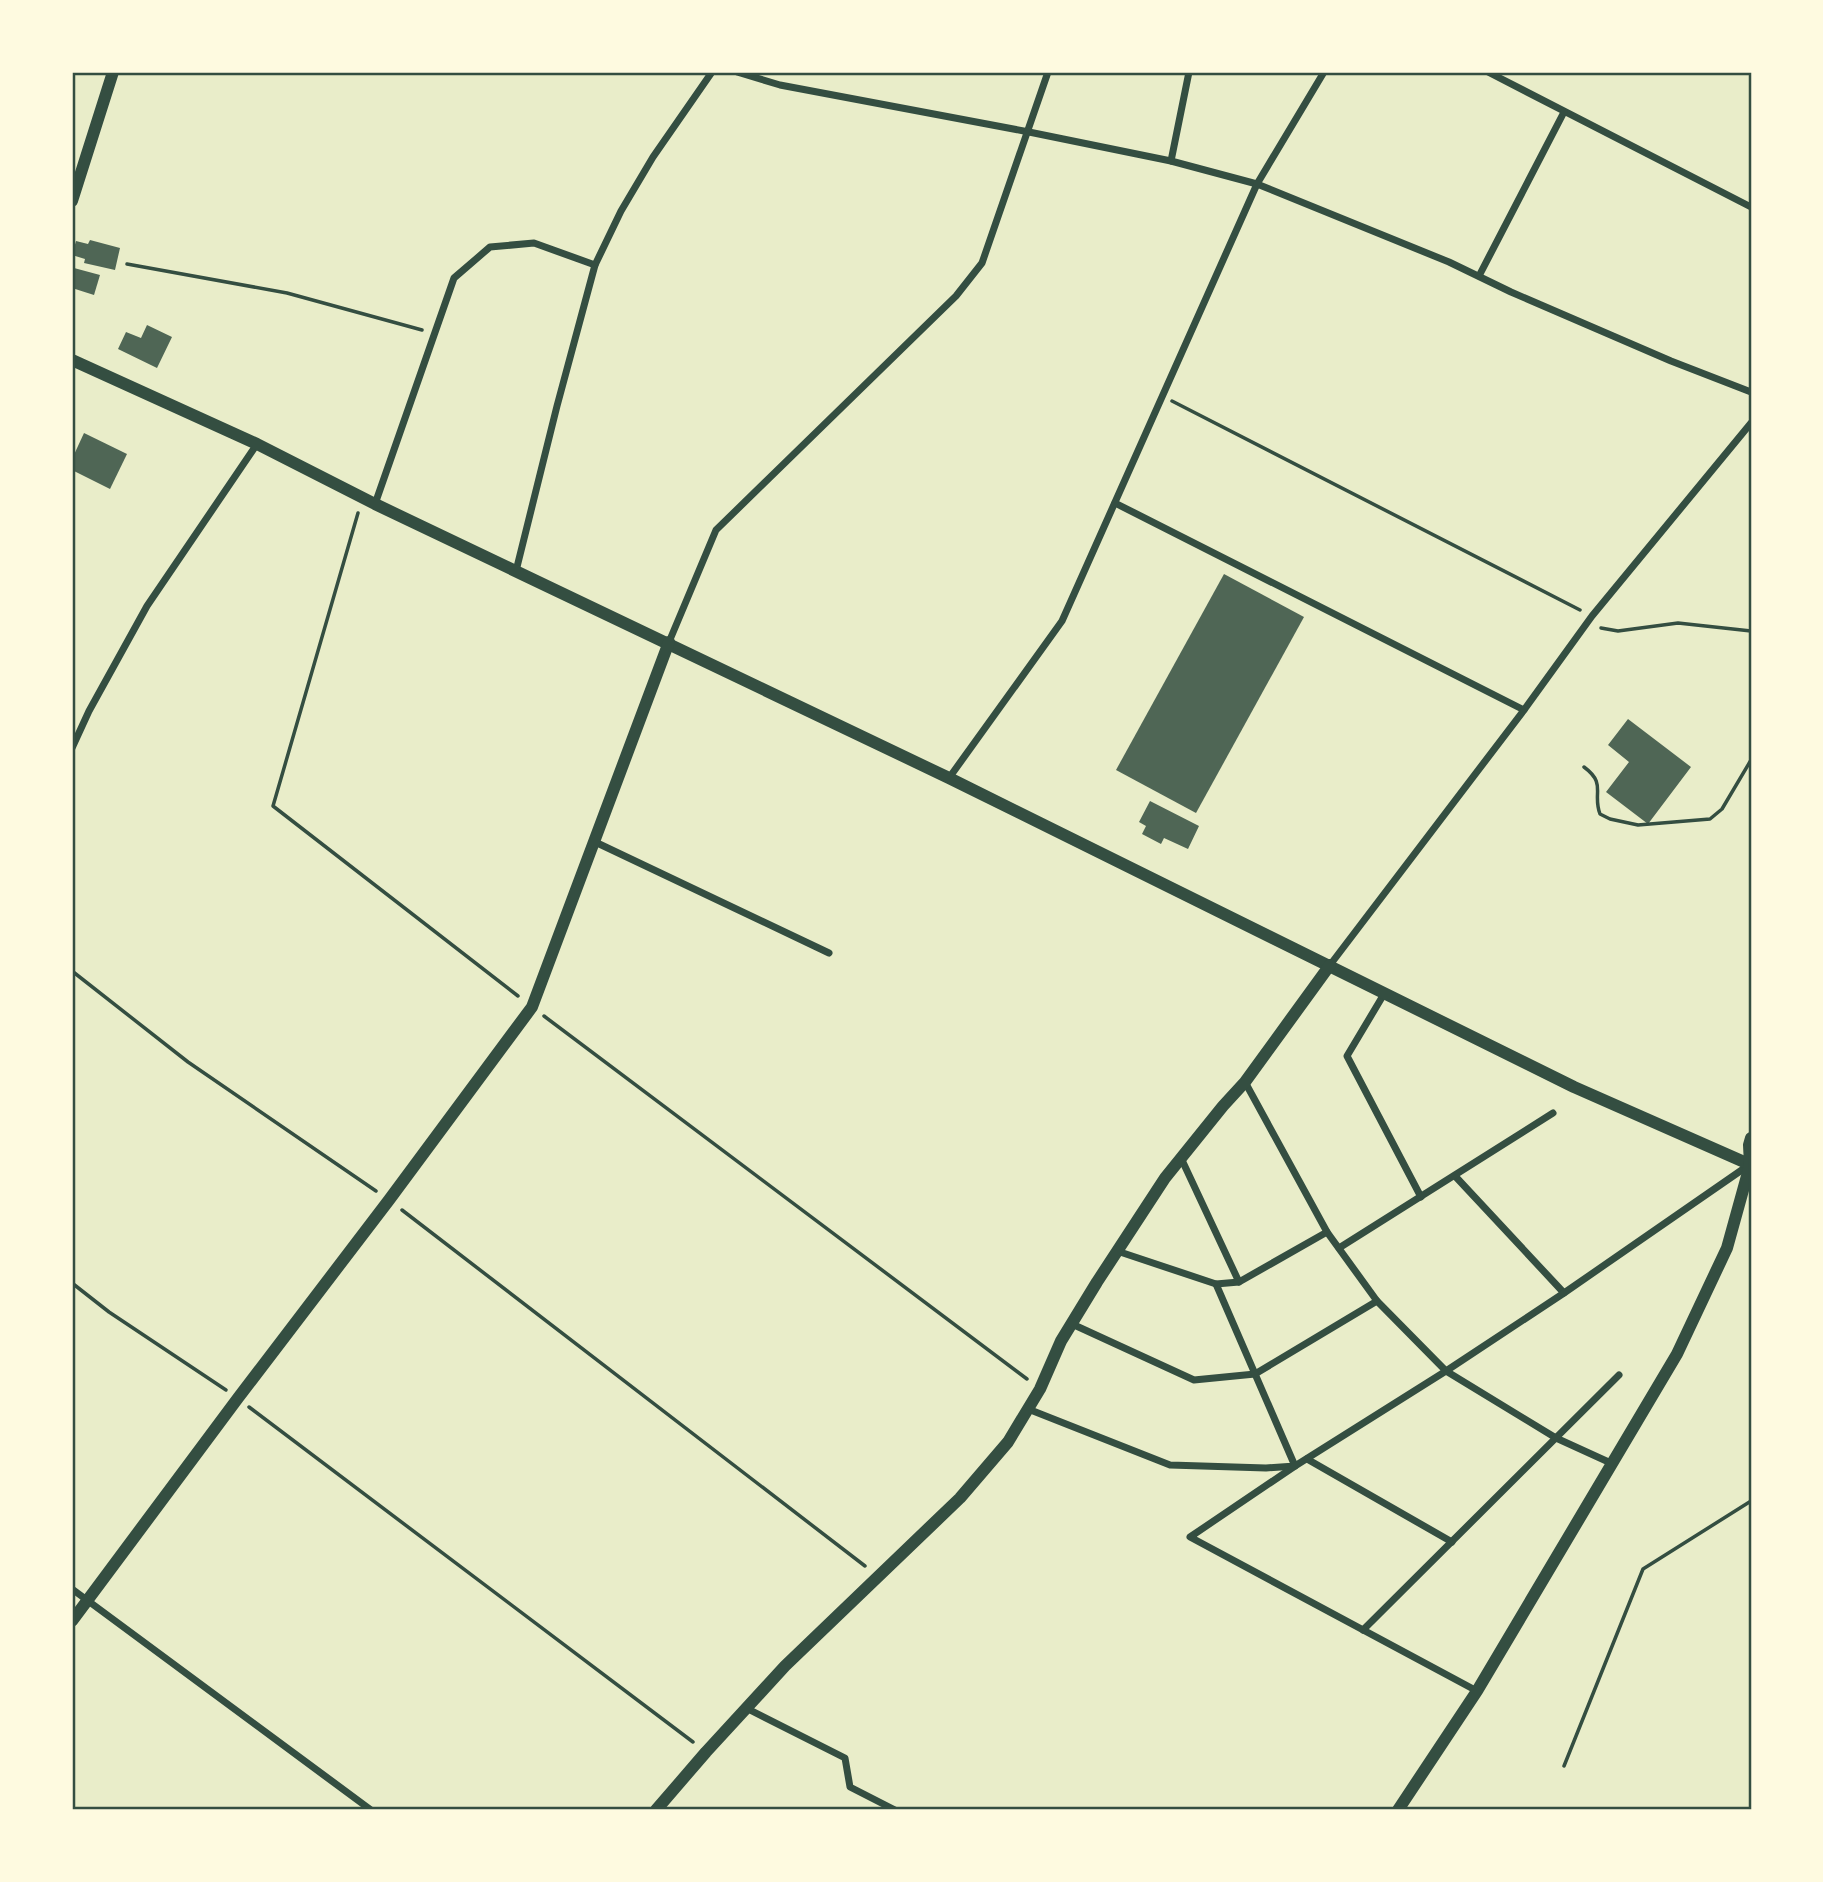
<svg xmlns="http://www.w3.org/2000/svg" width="1823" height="1882" font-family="'PT Serif',serif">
<rect width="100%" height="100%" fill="#e9edc9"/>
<!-- building -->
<g fill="#4f6655">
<polygon points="90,240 120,248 115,270 84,263 85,259 72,255 76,241 88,244"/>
<polygon points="74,268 100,275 94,295 72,288"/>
<polygon points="147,325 172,337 157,368 118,349 126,332 141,338"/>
<polygon points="84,433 127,454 110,489 72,470 72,459"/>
<polygon points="1224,574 1304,617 1196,813 1116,770"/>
<polygon points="1628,719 1691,767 1648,824 1606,792 1629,762 1608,745"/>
<polygon points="1150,801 1199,826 1188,849 1164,838 1161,844 1142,834 1146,826 1139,822"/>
</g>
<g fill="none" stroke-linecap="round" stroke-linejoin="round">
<!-- path -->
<g stroke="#344e41" stroke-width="3.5">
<polyline points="127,264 287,293 422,330"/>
<polyline points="1172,401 1580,610"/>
<polyline points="358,513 273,806 518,996"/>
<polyline points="1601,628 1618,631 1678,623 1751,631"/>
<path d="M1584,767C1607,784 1592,793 1600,814L1610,819L1638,825L1710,819L1722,809L1751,760"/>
<polyline points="72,971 188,1062 376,1191"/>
<polyline points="544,1016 1027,1379"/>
<polyline points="402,1210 865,1566"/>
<polyline points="72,1283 109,1312 226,1390"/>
<polyline points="249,1407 693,1742"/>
<polyline points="1564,1766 1643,1569 1751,1501"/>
</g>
<!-- minor -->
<g stroke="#344e41" stroke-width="7">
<polyline points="737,72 780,85 1029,132 1171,161 1257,184 1449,262 1511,292 1671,361 1751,392"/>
<polyline points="1488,72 1751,207"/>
<polyline points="1171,161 1189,72"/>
<polyline points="1479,276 1564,112"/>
<polyline points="1115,503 1524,710"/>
<polyline points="375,504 454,278 490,247 534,243 595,265"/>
<polyline points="516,571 557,406 595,265 621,211 653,157 712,72"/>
<polyline points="669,642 716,530 956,296 982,263 1048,72"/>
<polyline points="72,748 89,711 147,606 257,444"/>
<polyline points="949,778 1062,621 1257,184 1324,72"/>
<polyline points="593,841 829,953"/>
<polyline points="1330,965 1524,710 1592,616 1751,423"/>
<polyline points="1384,994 1347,1056 1421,1197"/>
<polyline points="1245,1082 1327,1232 1377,1301 1446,1371 1556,1438 1613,1464"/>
<polyline points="1181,1158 1239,1282"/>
<polyline points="1455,1176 1564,1293"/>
<polyline points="1339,1248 1553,1113"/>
<polyline points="1216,1284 1239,1282 1327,1232"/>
<polyline points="1072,1324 1194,1380 1255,1374 1377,1301"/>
<polyline points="1028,1409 1170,1465 1266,1468 1295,1466 1216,1284 1117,1251"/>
<polyline points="1307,1459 1452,1542"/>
<polyline points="72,1589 371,1810"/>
<polyline points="1363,1630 1619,1375"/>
<polyline points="1477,1691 1190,1537 1295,1466 1446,1371 1564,1293 1749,1165"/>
<polyline points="746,1708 845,1758 850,1787 895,1810"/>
</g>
<!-- tertiary -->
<g stroke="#344e41" stroke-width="12">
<polyline points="72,201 113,72"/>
<polyline points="72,360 257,444 375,504 949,778 1574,1087 1751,1165"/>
<polyline points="72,1621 238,1398 389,1200 532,1007 669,642"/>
<polyline points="656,1810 706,1752 785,1666 960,1498 1008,1442 1040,1389 1061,1341 1097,1282 1165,1178 1223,1106 1245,1082 1330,965"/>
<polyline points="1398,1810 1477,1691 1677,1354 1727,1248 1750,1165 1749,1145 1751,1138"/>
</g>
</g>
<!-- border -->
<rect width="1823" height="1882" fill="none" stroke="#fefae0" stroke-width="147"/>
<rect x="74" y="74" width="1676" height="1734" fill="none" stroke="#344e41" stroke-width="2.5"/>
</svg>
